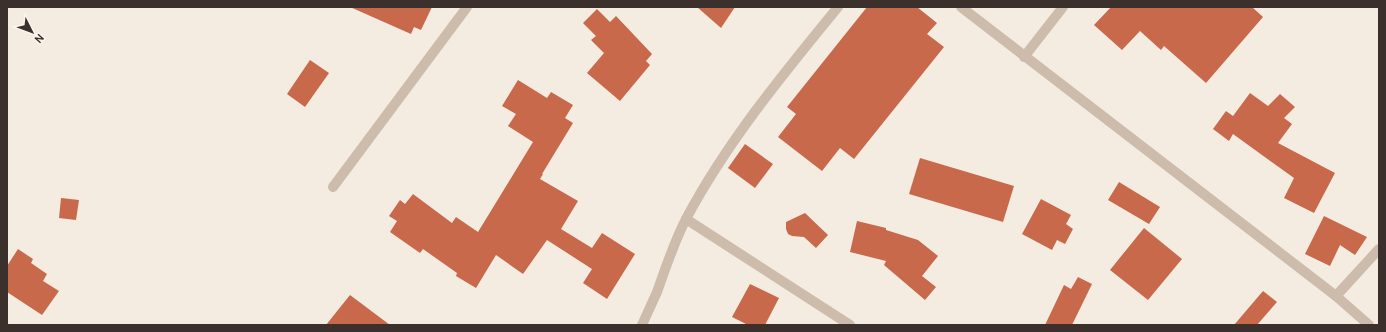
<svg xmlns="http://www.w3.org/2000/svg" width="1386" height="332" font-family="Cabin,sans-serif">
<rect width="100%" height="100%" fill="#f4ebe1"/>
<!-- building -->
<g fill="#c8694b">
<polygon points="350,7 432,7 421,30 414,27 411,34"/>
<polygon points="697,7 735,7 721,28"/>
<polygon points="867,7 917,7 937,23 927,34 944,47 854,159 840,148 822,171 778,137 796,114 787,107"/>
<polygon points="1111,7 1252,7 1263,17 1206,83 1164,46 1161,50 1140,31 1122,50 1094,25"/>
<polygon points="597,9 610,22 616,16 652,54 646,61 650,65 620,101 587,73 604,53 591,40 596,36 583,23"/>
<polygon points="310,60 329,73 305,107 287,94"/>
<polygon points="518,80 547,98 551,92 573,105 565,118 573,123 542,174 543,174 540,179 578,201 561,229 592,248 602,233 635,254 607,299 583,283 592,269 547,240 523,274 496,255 476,288 456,276 457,273 423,249 420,253 390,232 397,221 389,216 400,200 405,204 413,194 452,223 456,217 478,232 533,142 508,126 516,114 502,106"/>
<polygon points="1250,93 1268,106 1280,94 1295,107 1284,118 1292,124 1278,143 1335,173 1314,213 1284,198 1294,178 1233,134 1229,141 1213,129 1226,111 1233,116"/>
<polygon points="745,144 773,164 755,188 728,168"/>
<polygon points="920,158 1014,186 1003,222 909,194"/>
<polygon points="1119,182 1160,207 1149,224 1108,200"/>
<polygon points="61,198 79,200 76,220 59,218"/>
<polygon points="1041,199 1071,215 1066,224 1073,229 1065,244 1057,240 1052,250 1022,234"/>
<polygon points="805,213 828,235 816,248 804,237 792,236 788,234 786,229 786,222"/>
<polygon points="1324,216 1367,237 1355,255 1340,245 1330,266 1305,254"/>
<polygon points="857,221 886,228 886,230 918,240 938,256 922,276 936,287 925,300 884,265 886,261 850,252"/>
<polygon points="1144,228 1182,259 1148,300 1110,270"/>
<polygon points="18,249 33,259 31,263 47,274 43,281 59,291 42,315 7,292 7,266"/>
<polygon points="1078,277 1092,284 1072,325 1045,325 1064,285 1071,289"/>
<polygon points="750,284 779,298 765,325 748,325 732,317"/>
<polygon points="1263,291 1277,302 1257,325 1234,325"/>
<polygon points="350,295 390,325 326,325"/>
</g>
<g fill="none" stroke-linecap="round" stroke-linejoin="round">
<!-- minor -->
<g stroke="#cdbbac" stroke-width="10">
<polyline points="961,7 1336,296 1369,325"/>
<polyline points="1024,57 1063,7"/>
<polyline points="333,187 467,7"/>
<polyline points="686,219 850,325"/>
<polyline points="1336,296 1379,249"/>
<path d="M642,325C647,314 652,303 657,292C666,267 674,242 686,219C727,142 783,74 838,7"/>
</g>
</g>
<!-- border -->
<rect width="1386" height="332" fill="none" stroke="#3b302b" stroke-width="16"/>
<!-- north arrow -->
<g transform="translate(32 32) rotate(132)" stroke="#fbf5ee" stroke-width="3" paint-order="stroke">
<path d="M0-3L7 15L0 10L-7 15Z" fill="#3b302b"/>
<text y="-6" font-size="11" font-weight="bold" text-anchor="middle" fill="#3b302b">N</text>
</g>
</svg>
